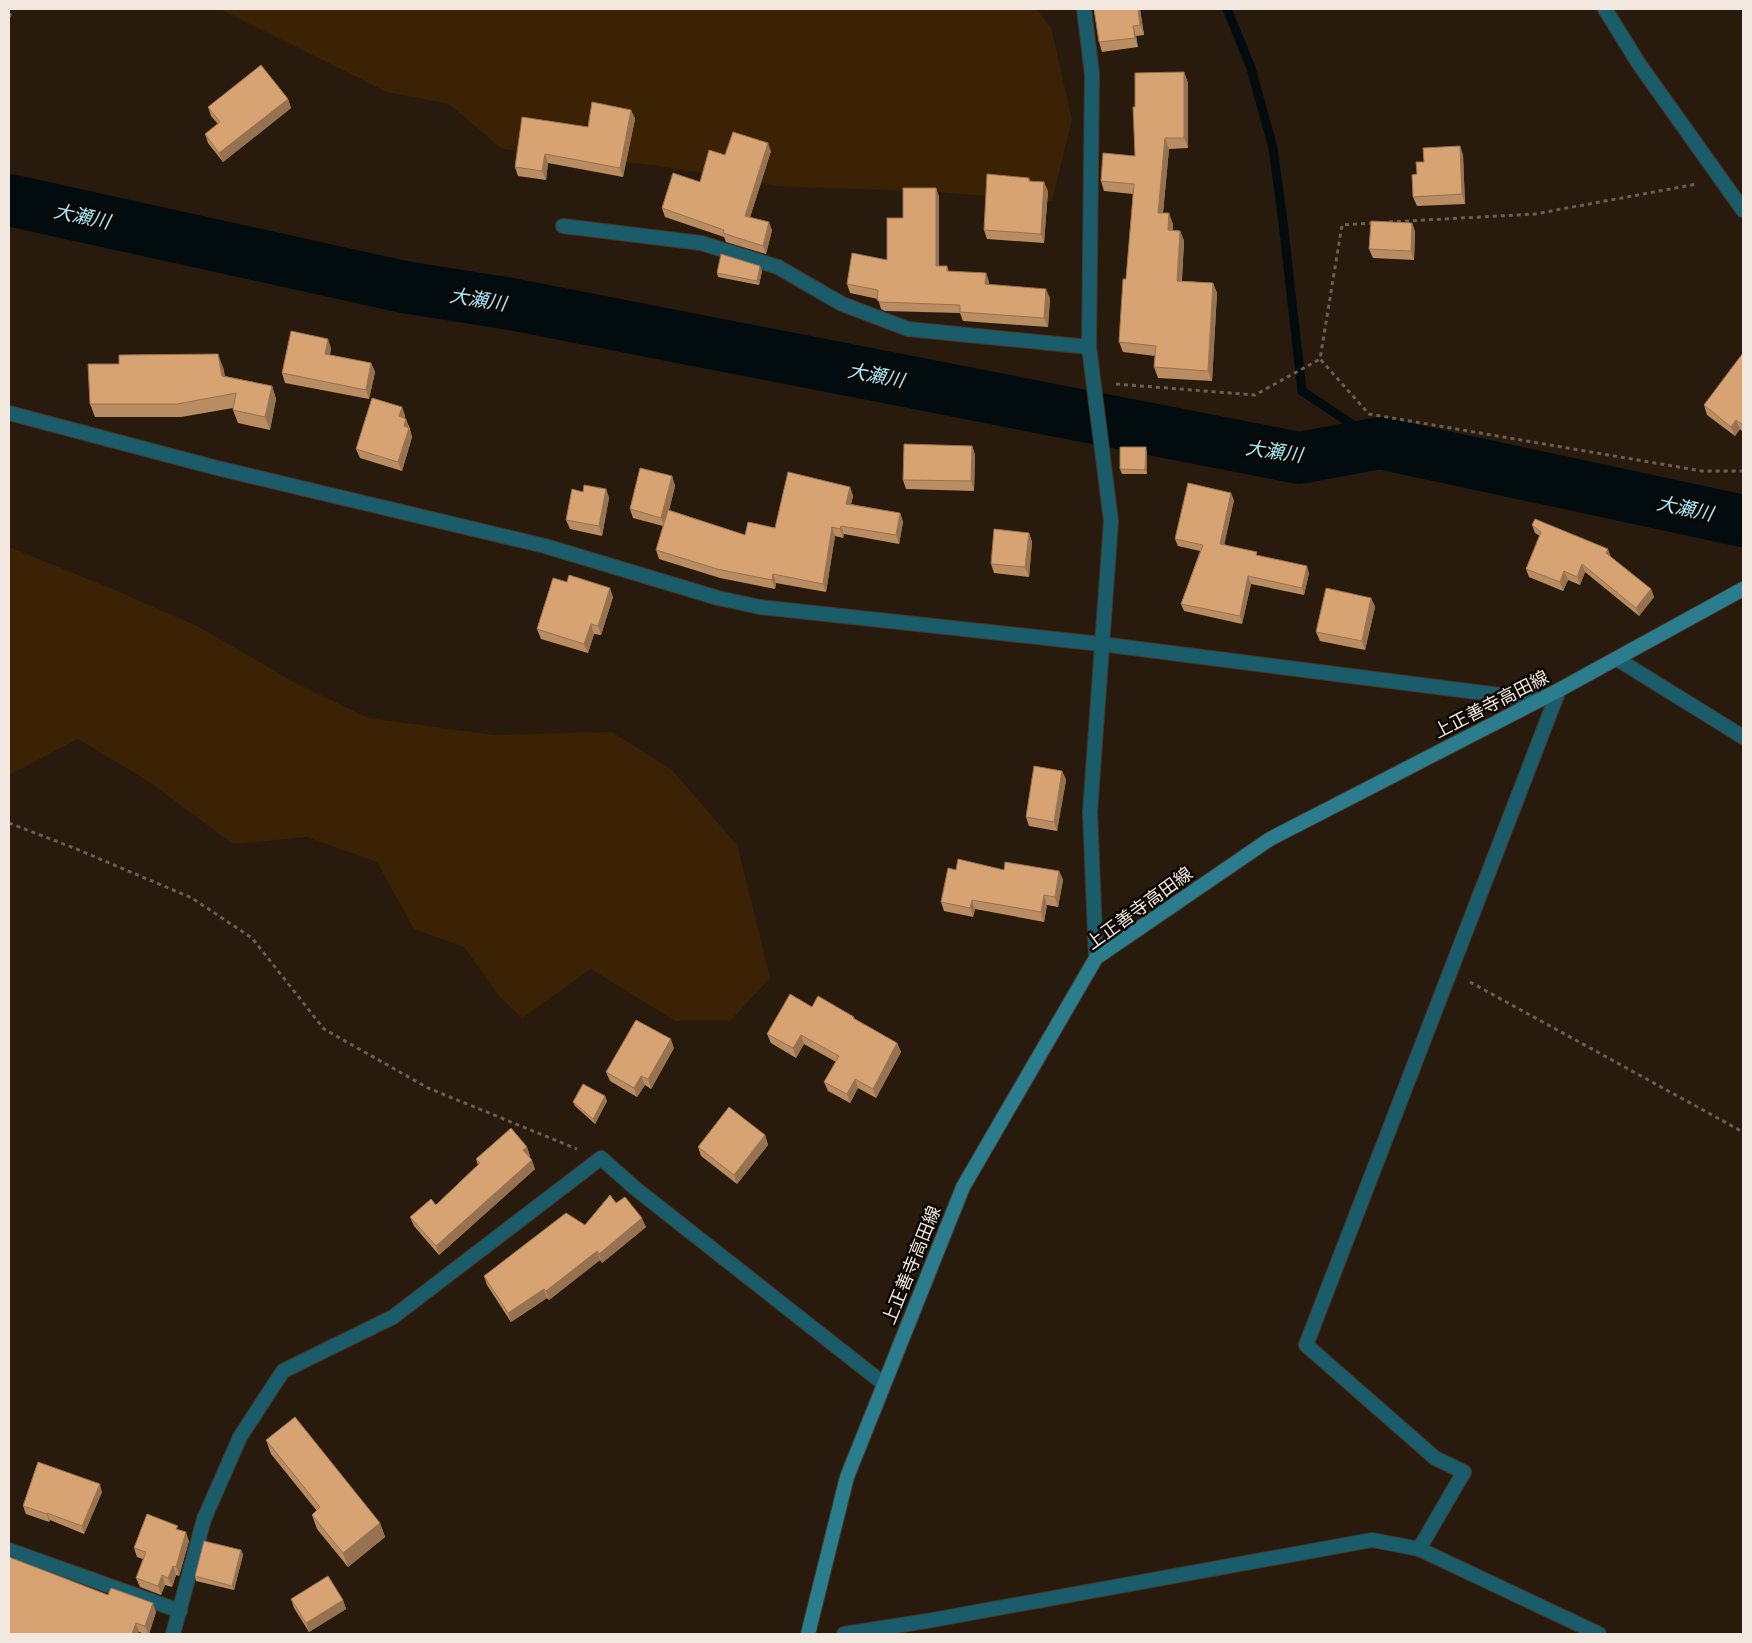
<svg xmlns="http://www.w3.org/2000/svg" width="1752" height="1643" font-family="'PT Sans Narrow','Noto Sans JP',sans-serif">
<rect width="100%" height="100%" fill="#281a0d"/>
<!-- green -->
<g fill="#3b2205">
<polygon points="220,9 1036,9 1051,28 1072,119 1052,201 938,192 777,186 652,165 502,149 449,104 387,92"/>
<polygon points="9,547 108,587 199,627 292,681 368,718 494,735 612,732 672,770 737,845 770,978 730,1021 675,1021 591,969 522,1018 500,997 464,947 414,929 377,862 307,837 233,844 148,781 78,739 9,775"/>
</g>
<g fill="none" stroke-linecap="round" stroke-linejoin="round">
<!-- stream -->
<polyline stroke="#020b0e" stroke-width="9" points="1227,9 1251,68 1273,148 1283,222 1302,391 1380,443"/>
<!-- river -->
<polyline stroke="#020b0e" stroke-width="52" points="9,200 404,287 511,304 1299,458 1380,443 1743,521"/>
<defs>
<polyline id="service" points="563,226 701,243 778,267 842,304 908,329 1089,347"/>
<g id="minor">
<polyline points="1084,9 1092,74 1089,347 1111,521 1090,812 1096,958"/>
<polyline points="1605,9 1639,64 1743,210"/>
<polyline points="9,413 217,468 545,546 718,598 760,607 1101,644 1539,700"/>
<polyline points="1617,659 1743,737"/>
<polyline points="1419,1549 1464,1472 1435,1458 1306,1345 1559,690"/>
<polyline points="9,1550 180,1611"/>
<polyline points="173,1634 204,1519 240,1437 283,1371 393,1317 601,1158 636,1189 884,1384"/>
<polyline points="844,1634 927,1621 1372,1540 1419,1549 1599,1634"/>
</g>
<polyline id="secondary" points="808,1634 847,1477 963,1187 1096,958 1270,839 1559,690 1743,589"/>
</defs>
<!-- service casing -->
<use href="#service" stroke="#44372a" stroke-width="16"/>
<!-- minor casing -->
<use href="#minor" stroke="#44372a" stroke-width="16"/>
<!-- secondary casing -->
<use href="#secondary" stroke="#44372a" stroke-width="16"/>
<!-- path -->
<g stroke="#6a5e52" stroke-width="3" stroke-dasharray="4 4" stroke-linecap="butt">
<polyline points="9,17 13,9"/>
<polyline points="1389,222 1535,214 1697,184"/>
<polyline points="1373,223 1342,225 1320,359 1369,414 1702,471 1743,471"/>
<polyline points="1116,384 1255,395 1320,359"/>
<polyline points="9,823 74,848 192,898 252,938 324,1029 428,1088 577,1149"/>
<polyline points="1470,982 1743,1132"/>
</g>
<!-- service -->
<use href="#service" stroke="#1b5c6a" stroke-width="14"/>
<!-- minor -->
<use href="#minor" stroke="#1b5c6a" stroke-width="14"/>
<!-- secondary -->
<use href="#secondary" stroke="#2b7d8e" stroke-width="14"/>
</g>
<!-- wall -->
<g fill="#b98c62">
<polygon points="1094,9 1140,9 1144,35 1136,36 1138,47 1102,52 1099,42"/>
<polygon points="1184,72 1188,83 1188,148 1169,149 1163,213 1173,224 1173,230 1180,231 1184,241 1182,281 1213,283 1217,293 1212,381 1158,378 1154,367 1155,356 1123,352 1119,342 1126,279 1133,194 1104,191 1101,181 1135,156 1135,107"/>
<polygon points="288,99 291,108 223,162 208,143 205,134 218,124 211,116 208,107"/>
<polygon points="631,110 635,119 623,177 548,163 546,180 518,176 515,167 588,127"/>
<polygon points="1460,146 1463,155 1465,204 1417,206 1413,197 1417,174 1424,162"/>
<polygon points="771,151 750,217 772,230 766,254 726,242 724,237 665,217 662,208 700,182 725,155"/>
<polygon points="1029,178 1030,181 1048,191 1044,243 987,239 984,230"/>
<polygon points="936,188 939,197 939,266 947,266 949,272 986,273 989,282 989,285 1050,298 1048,327 963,321 960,313 885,311 881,309 878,299 850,293 847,284 887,260 903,218"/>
<polygon points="1412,223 1415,232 1414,260 1373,258 1369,249"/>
<polygon points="762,271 759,285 718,277 717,273"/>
<polygon points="331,348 330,355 371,363 375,372 369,399 285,383 282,373"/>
<polygon points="1743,353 1743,432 1740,429 1735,436 1707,415 1704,405"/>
<polygon points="223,367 225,376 272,386 276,399 270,430 238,423 233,410 233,408 181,417 95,417 90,404"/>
<polygon points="402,407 405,416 405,418 410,428 410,429 412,437 402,471 360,458 356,449"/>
<polygon points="972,446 975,455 974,491 906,489 903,480"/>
<polygon points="1147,452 1147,474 1122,474 1120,469"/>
<polygon points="672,476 675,486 669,510 745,535 775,528 850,487 853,496 851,504 900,513 903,522 899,544 844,534 843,538 835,536 826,592 776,583 775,589 720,578 659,559 656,550 663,526 633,518 630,509"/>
<polygon points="606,489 609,498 602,536 570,529 566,520"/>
<polygon points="1234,500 1224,544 1309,573 1304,595 1251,584 1242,624 1184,611 1181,604 1200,551 1178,546 1175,539"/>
<polygon points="1532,525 1611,557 1651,589 1654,597 1639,616 1585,572 1580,585 1568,580 1563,591 1529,577 1526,569 1540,536 1535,533"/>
<polygon points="1029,533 1032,542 1029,577 994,573 991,564"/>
<polygon points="613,597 601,635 594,634 588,653 541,639 537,629"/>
<polygon points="1371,598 1375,607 1365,650 1320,641 1316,632"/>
<polygon points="1062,771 1066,780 1057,831 1029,826 1026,817"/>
<polygon points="956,870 1004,870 1059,871 1063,880 1058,907 1047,905 1044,922 975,909 973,917 944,911 941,902"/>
<polygon points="812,1007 854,1017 855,1019 897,1043 901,1052 876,1098 858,1088 850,1103 828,1091 824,1082 836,1062 804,1044 796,1058 771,1043 767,1034"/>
<polygon points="674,1048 651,1089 645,1085 637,1097 610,1081 606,1072"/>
<polygon points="605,1096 607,1101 595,1124 575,1106 573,1102"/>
<polygon points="765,1135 768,1145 737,1184 701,1156 698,1147"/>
<polygon points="527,1147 530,1156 529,1157 535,1169 439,1255 414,1226 410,1217 436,1205 478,1165 476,1159"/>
<polygon points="616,1203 646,1227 602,1263 600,1260 549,1300 547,1298 511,1322 487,1285 484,1276 585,1225"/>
<polygon points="266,1440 380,1523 385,1537 348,1567 317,1529 312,1515 317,1511 271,1454"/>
<polygon points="102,1492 84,1534 50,1520 49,1522 26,1514 23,1506"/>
<polygon points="179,1530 189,1541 179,1576 176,1575 172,1587 165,1585 161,1595 140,1587 136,1578 143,1559 137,1557 134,1548"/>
<polygon points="241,1550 243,1555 234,1590 196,1581 195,1576"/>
<polygon points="108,1595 156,1612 149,1634 145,1634 139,1632"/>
<polygon points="291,1599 343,1600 346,1609 309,1632 294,1608"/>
</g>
<!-- shaded-wall -->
<g fill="#967250">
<polygon points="1138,9 1140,9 1144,35 1140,25"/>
<polygon points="1133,26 1136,36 1138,47 1135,38"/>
<polygon points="1184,72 1188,83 1188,148 1184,138"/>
<polygon points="288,99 291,108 223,162 219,153"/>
<polygon points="631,110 635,119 623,177 620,168"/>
<polygon points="1165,138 1169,149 1162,223 1158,213"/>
<polygon points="768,143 771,151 748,224 745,216"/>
<polygon points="1460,146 1463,155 1465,204 1462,194"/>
<polygon points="545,154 548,163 546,180 542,171"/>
<polygon points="1044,182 1048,191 1044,243 1041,234"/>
<polygon points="936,188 939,197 939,275 936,266"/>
<polygon points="1169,213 1173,224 1172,241 1168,230"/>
<polygon points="769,222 772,230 766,254 763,246"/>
<polygon points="1412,223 1415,232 1414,260 1411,251"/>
<polygon points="1180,231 1184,241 1181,291 1177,281"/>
<polygon points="760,266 762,271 759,285 757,281"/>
<polygon points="986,273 989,282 989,293 985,284"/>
<polygon points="1213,283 1217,293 1212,381 1208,371"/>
<polygon points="1046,289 1050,298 1048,327 1044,318"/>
<polygon points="328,339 331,348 328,363 325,354"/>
<polygon points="218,354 223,367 227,389 222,376"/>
<polygon points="371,363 375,372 369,399 366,390"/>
<polygon points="272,386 276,399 270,430 265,417"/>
<polygon points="402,407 405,416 403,426 399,416"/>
<polygon points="406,419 412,437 402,471 398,462 404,426"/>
<polygon points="1736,420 1740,429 1735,436 1731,427"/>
<polygon points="972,446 975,455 974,491 971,481"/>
<polygon points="1146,447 1147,452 1147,474 1145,470"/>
<polygon points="672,476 675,486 665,527 661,518"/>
<polygon points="850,487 853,496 849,512 846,504"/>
<polygon points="606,489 609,498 602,536 599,526"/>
<polygon points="1231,493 1234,500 1223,551 1220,544"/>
<polygon points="900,513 903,522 899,544 896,535"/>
<polygon points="841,526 844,534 843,538 840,529"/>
<polygon points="832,527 835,536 826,592 823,584"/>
<polygon points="1029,533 1032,542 1029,577 1025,567"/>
<polygon points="1608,549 1611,557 1606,553"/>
<polygon points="1582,564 1585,572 1580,585 1577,577"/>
<polygon points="1307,566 1309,573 1304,595 1302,588"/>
<polygon points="1564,571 1568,580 1563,591 1560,582"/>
<polygon points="773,574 776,583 775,589 772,580"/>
<polygon points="1248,576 1251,584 1242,624 1240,616"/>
<polygon points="610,588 613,597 601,635 598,626"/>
<polygon points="1651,589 1654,597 1639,616 1636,608"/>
<polygon points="1371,598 1375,607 1365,650 1362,641"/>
<polygon points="591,624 594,634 588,653 584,644"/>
<polygon points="1062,771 1066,780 1057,831 1054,822"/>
<polygon points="1059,871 1063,880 1058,907 1055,897"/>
<polygon points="1044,895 1047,905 1044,922 1041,912"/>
<polygon points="972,900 975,909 973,917 970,908"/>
<polygon points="801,1035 804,1044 796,1058 793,1048"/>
<polygon points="671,1039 674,1048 651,1089 648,1079"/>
<polygon points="897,1043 901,1052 876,1098 873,1089"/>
<polygon points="641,1076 645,1085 637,1097 634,1088"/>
<polygon points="855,1079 858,1088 850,1103 847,1094"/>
<polygon points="605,1096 607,1101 595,1124 593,1119"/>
<polygon points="765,1135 768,1145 737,1184 734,1175"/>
<polygon points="527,1147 530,1156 527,1159 523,1150"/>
<polygon points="532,1160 535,1169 439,1255 436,1246"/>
<polygon points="642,1218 646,1227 602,1263 599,1254"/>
<polygon points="597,1251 600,1260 549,1300 546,1291"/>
<polygon points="544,1289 547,1298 511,1322 508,1313"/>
<polygon points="100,1484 102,1492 84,1534 82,1526"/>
<polygon points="47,1513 50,1520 49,1522 47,1514"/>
<polygon points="380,1523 385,1537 348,1567 343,1553"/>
<polygon points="186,1532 189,1541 179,1576 176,1567"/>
<polygon points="241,1550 243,1555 234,1590 232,1586"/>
<polygon points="173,1566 176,1575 172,1587 168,1578"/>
<polygon points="162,1575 165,1585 161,1595 158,1586"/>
<polygon points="343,1600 346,1609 309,1632 306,1623"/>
<polygon points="153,1603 156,1612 149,1634 148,1634 145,1626"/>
<polygon points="136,1623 139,1632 138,1634 132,1634"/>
</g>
<!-- building -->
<g fill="#d7a372" stroke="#967250">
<polygon points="1094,9 1138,9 1140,25 1133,26 1135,38 1099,42"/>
<polygon points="261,65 288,99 219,153 205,134 220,122 208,107"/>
<polygon points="1184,72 1184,138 1165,138 1158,213 1169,213 1168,230 1180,231 1177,281 1213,283 1208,371 1154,367 1156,346 1119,342 1123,279 1126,279 1134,184 1101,181 1103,153 1135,156 1133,107 1135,107 1135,73"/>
<polygon points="592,102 631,110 620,168 545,154 542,171 515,167 522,117 588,127"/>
<polygon points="733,132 768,143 745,216 769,222 763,246 723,233 724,230 662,208 673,173 700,182 709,150 725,155"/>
<polygon points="1460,146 1462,194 1413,197 1412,175 1417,174 1416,162 1424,162 1423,148"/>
<polygon points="987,174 1029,178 1029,181 1044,182 1041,234 984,230"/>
<polygon points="903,188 936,188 936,266 947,266 947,271 986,273 985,284 1046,289 1044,318 960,312 960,305 881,302 877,300 878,290 847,284 852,253 887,260 887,218 903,218"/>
<polygon points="1371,221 1412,223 1411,251 1369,249"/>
<polygon points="721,254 760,266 757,281 717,273"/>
<polygon points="291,331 328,339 325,354 371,363 366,390 282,373"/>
<polygon points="1743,353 1743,425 1736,420 1731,427 1704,405"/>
<polygon points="218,354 222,376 272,386 265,417 233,410 236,393 177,404 90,404 88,364 119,364 119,355"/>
<polygon points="372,398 402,407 399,416 406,419 404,426 409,428 398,462 356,449"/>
<polygon points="904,444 972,446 971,481 903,480"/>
<polygon points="1120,447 1146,447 1145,470 1120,469"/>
<polygon points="640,468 672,476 661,518 630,509"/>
<polygon points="788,472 850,487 846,504 900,513 896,535 841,526 840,529 832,527 823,584 773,574 772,580 717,569 656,550 668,510 745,535 748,522 775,528"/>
<polygon points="1188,483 1231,493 1220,544 1257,552 1256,555 1307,566 1302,588 1248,576 1240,616 1181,604 1203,545 1175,539"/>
<polygon points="584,485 606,489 599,526 566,520 572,489 583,492"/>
<polygon points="1535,519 1608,549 1606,553 1651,589 1636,608 1582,564 1577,577 1564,571 1560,582 1526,569 1541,532 1532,525"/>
<polygon points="994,529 1029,533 1025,567 991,564"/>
<polygon points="569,575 610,588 598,626 591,624 584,644 537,629 553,578 567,582"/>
<polygon points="1326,588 1371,598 1362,641 1316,632"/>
<polygon points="1034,766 1062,771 1054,822 1026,817"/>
<polygon points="958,859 1004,870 1005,862 1059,871 1055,897 1044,895 1041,912 972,900 970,908 941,902 948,868 956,870"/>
<polygon points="790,994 812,1007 818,996 854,1017 853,1018 897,1043 873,1089 855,1079 847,1094 824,1082 839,1056 801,1035 793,1048 767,1034"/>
<polygon points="636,1020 671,1039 648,1079 641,1076 634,1088 606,1072"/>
<polygon points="583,1084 605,1096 593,1119 573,1102"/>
<polygon points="729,1107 765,1135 734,1175 698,1147"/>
<polygon points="511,1128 527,1147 523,1150 532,1160 436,1246 410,1217 431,1199 436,1205 480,1163 476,1159"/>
<polygon points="610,1195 616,1203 625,1197 642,1218 599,1254 597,1251 546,1291 544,1289 508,1313 484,1276 566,1213 585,1225"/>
<polygon points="295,1417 380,1523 343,1553 312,1515 320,1507 266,1440"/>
<polygon points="38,1462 100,1484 82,1526 47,1513 47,1514 23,1506"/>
<polygon points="147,1514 178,1526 176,1529 186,1532 176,1567 173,1566 168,1578 162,1575 158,1586 136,1578 146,1552 134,1548"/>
<polygon points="204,1541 241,1550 232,1586 195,1576"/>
<polygon points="9,1557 108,1595 111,1588 153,1603 145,1626 136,1623 132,1634 9,1634"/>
<polygon points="328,1576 343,1600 306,1623 291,1599"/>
</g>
<g text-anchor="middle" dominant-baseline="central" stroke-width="5" stroke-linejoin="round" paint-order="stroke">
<!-- street labels -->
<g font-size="18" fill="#f2e8df" stroke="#0c0703">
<text transform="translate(1491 704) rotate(-27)">上正善寺高田線</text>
<text transform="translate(1139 908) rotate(-36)">上正善寺高田線</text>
<text transform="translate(911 1265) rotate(-68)">上正善寺高田線</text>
</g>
<!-- water labels -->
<g font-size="19" font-style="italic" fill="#a7ebfb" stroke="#0c0703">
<text transform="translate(82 216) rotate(12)">大瀬川</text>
<text transform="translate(478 299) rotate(9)">大瀬川</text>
<text transform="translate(876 375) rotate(11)">大瀬川</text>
<text transform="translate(1274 451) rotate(8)">大瀬川</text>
<text transform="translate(1685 508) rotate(12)">大瀬川</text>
</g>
</g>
<!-- border -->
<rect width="1752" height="1643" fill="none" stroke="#f2e8df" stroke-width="20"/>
</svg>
